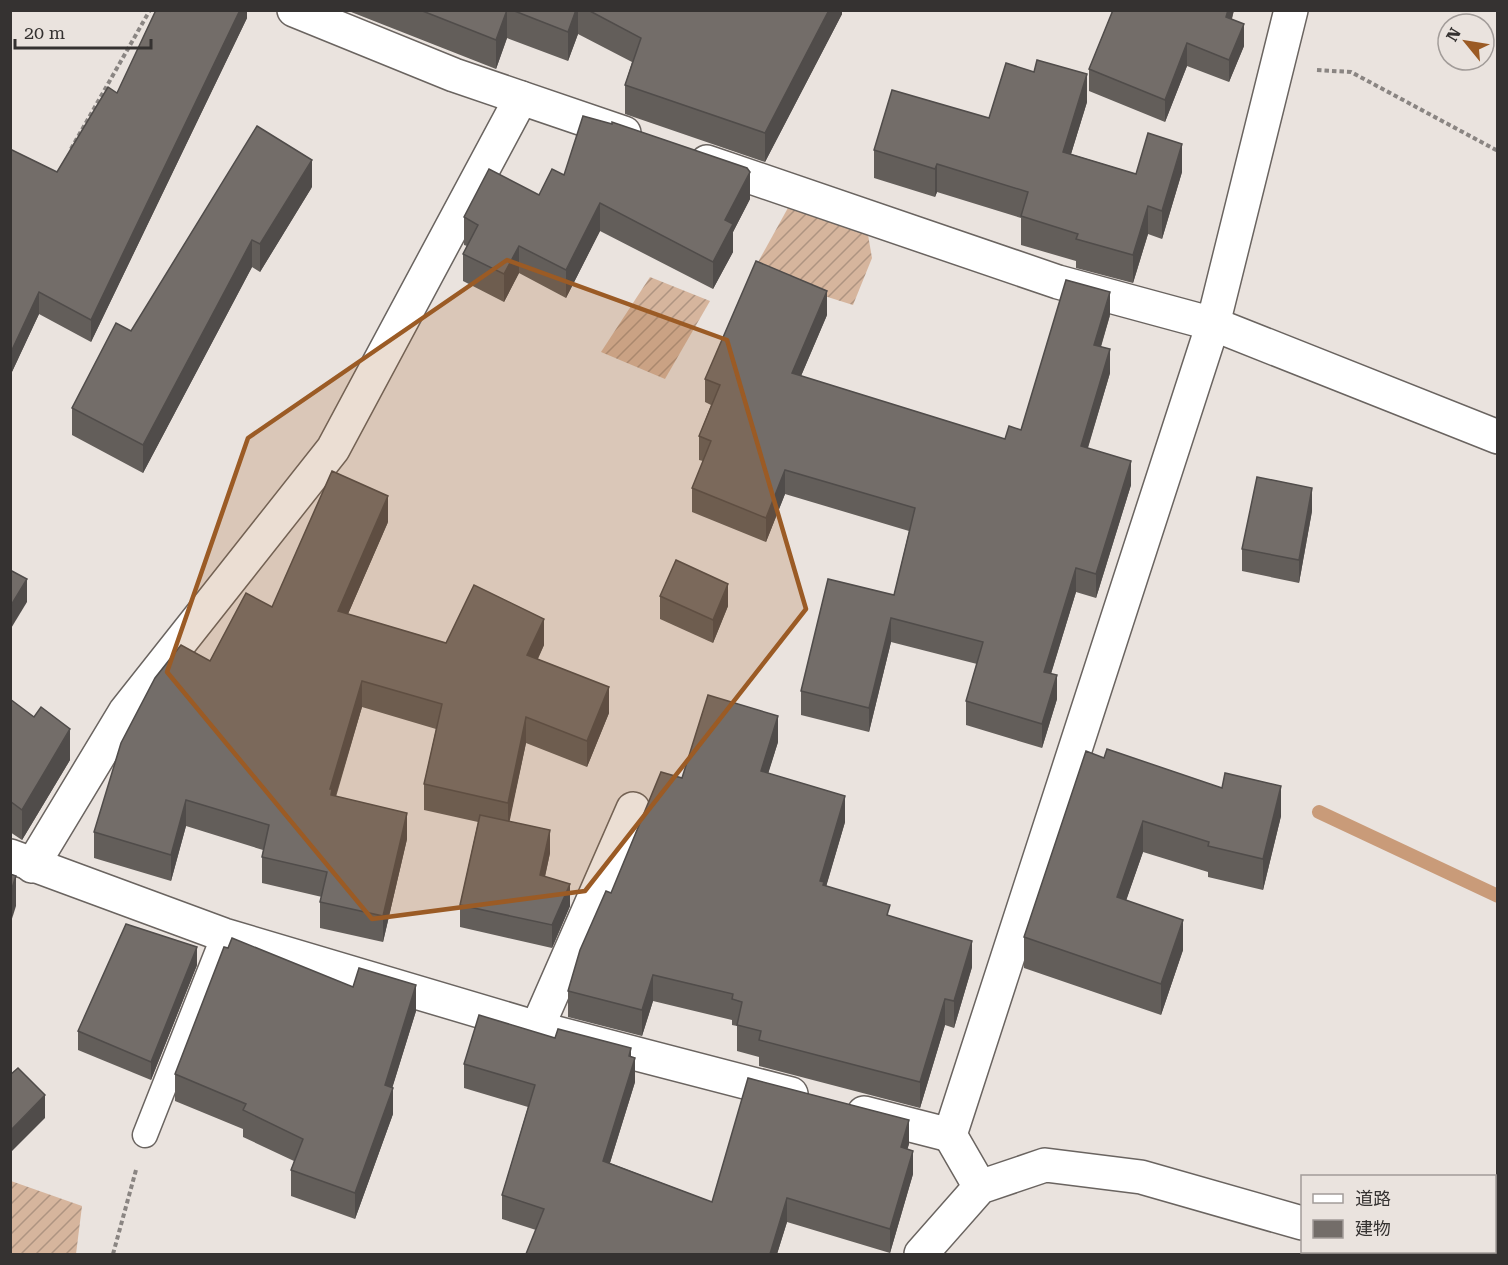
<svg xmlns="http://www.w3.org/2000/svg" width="1508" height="1265" font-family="'Roboto Serif','Noto Sans JP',serif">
<defs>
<pattern id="garden-furrows" width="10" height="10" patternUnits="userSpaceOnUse" patternTransform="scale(1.5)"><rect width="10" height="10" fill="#d6b59d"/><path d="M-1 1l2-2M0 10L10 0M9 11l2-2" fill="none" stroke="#ae9481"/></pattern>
</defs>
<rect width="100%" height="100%" fill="#eae3de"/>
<!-- garden -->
<g fill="url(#garden-furrows)">
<polygon points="789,206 867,229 872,258 853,305 752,273"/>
<polygon points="650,277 710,301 665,379 601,352"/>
<polygon points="11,1181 82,1206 76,1254 11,1254"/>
</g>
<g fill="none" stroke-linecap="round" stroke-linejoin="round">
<!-- stream -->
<polyline stroke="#c99b79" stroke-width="14" points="1319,812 1498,896"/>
<defs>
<polyline id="lane" points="145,1135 224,935"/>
<g id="street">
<polyline points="294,10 454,75 624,133"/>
<polyline points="707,162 1058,282 1213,324 1498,437"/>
<polyline points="10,856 224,935 537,1028 791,1094"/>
<polyline points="32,866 125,712 333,449 521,98"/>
<polyline points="537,1028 633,809"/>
<polyline points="864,1113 950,1135"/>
<polyline points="980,1187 950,1135 1213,324 1291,10"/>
<polyline points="1405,1252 1416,1254"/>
<polyline points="921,1254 980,1187 1045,1165 1141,1177 1302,1223"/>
</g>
</defs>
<!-- lane casing -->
<use href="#lane" stroke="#6a6460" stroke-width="27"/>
<!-- street casing -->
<use href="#street" stroke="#6a6460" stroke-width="36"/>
<!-- path -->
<g stroke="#8a8582" stroke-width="4" stroke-dasharray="4.5 3" stroke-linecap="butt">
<polyline points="1317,70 1351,72 1498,151"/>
<polyline points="71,149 150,10"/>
<polyline points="113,1254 136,1170"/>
</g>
<!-- lane -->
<use href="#lane" stroke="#fff" stroke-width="24"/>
<!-- street -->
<use href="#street" stroke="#fff" stroke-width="33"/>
</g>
<!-- wall -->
<g fill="#635e5a">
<polygon points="247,10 247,18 91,342 39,314 11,374 10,149 57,172 117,93"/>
<polygon points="346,10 842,10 842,14 765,162 625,114 625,85 632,62 578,34 568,61 507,38 496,69"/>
<polygon points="1113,10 1234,10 1232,19 1244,46 1229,82 1187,66 1165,122 1089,91 1089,69"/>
<polygon points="1087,102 1071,154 1136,174 1182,172 1162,239 1148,234 1133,283 1076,268 1076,261 1021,245 1021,218 937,192 935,197 874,178 874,150 989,118"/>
<polygon points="564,175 750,199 733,232 733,252 713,289 600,231 566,298 519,273 504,302 463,281 463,254 467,246 464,245 464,217 539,195"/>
<polygon points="312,187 260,272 252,267 143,473 72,435 72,408 131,331"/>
<polygon points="827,315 801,376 1005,439 1021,430 1110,315 1101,347 1110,373 1088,448 1131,485 1096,598 1076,592 1051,674 1057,699 1042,748 966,725 966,701 977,664 891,642 869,732 801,715 801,691 894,595 909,531 785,494 766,542 692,512 692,488 703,461 699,460 699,436 711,405 705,402 705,379"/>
<polygon points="1312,511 1299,583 1242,571 1242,549"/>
<polygon points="388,522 348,614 446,643 544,645 538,659 609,713 587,767 526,743 509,821 550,853 545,877 570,906 552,948 460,927 460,905 478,822 424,810 424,784 436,729 362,707 336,797 407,839 383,942 320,928 320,902 322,897 262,883 262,857 263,850 186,826 171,881 94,858 94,832 210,661 272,607"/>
<polygon points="660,596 728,606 713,643 660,619"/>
<polygon points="10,699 70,760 22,840 10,832"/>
<polygon points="778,742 768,773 845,822 826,886 890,916 972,967 954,1028 945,1025 920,1108 759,1066 759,1057 737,1051 737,1026 732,1025 732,1020 653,1001 642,1036 568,1017 568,991 611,893 682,778"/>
<polygon points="1104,758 1281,816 1263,890 1208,877 1208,872 1143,852 1126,900 1183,950 1161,1015 1024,968 1024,937"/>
<polygon points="197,965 151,1080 78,1050 78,1031"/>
<polygon points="353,987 416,1011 392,1088 393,1114 355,1219 291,1196 291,1170 294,1161 243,1137 243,1129 175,1101 175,1074"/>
<polygon points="631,1057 635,1082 610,1163 712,1202 909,1144 907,1149 913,1174 890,1253 787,1222 777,1254 526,1254 536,1230 502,1219 502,1195 528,1107 464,1088 464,1064"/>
</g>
<!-- shaded-wall -->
<g fill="#504c4a">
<polygon points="240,10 247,10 247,18 91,342 91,320"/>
<polygon points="507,10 507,38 496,69 496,40"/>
<polygon points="576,10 578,10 578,34 568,61 568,32"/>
<polygon points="829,10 842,10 842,14 765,162 765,133"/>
<polygon points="1228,10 1234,10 1226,39 1226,17"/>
<polygon points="1244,24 1244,46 1229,82 1229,60"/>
<polygon points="1187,43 1187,66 1165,122 1165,100"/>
<polygon points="1087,74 1087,102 1063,180 1063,152"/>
<polygon points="1182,144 1182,172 1162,239 1162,211"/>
<polygon points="312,160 312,187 260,272 260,244"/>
<polygon points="937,164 937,192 935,197 935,169"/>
<polygon points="750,172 750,199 733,232 733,252 713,289 713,262 725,220"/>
<polygon points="600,203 600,231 566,298 566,270"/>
<polygon points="1148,206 1148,234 1133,283 1133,255"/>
<polygon points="252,240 252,267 143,473 143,445"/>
<polygon points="519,246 519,273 504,302 504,274"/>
<polygon points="827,291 827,315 792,397 792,373"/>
<polygon points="39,292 39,314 11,374 11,352"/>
<polygon points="1110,292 1110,315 1094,369 1094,345"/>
<polygon points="1110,349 1110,373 1081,470 1081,446"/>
<polygon points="1131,461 1131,485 1096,598 1096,574"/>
<polygon points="785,470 785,494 766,542 766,518"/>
<polygon points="1312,488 1312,511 1299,583 1299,560"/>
<polygon points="388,496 388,522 338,637 338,611"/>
<polygon points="1076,568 1076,592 1044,696 1044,672"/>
<polygon points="27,579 27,602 10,630 10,607"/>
<polygon points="728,584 728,606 713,643 713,620"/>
<polygon points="891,618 891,642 869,732 869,708"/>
<polygon points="544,619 544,645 527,681 527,655"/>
<polygon points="1057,675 1057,699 1042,748 1042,724"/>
<polygon points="362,681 362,707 332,808 330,789"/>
<polygon points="609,687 609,713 587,767 587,741"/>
<polygon points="778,716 778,742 761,797 761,771"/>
<polygon points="526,717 526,743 508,829 508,803"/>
<polygon points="70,729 70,760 22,840 22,810"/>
<polygon points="1281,786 1281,816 1263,890 1263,859"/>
<polygon points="845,796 845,822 824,894 820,881"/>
<polygon points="186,800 186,826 171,881 171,855"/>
<polygon points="407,813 407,839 383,942 383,916"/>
<polygon points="1143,821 1143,852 1117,927 1117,897"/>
<polygon points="550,830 550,853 540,898 540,875"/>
<polygon points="16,876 16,906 10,925 10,894"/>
<polygon points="570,884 570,906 552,948 552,925"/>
<polygon points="1183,920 1183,950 1161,1015 1161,984"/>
<polygon points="972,941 972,967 954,1028 954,1001"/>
<polygon points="197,947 197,965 151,1080 151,1062"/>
<polygon points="653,975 653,1001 642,1036 642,1010"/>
<polygon points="416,985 416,1011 387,1105 393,1088 393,1114 355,1219 355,1193 385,1085"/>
<polygon points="945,999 945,1025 920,1108 920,1082"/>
<polygon points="631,1048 631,1070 635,1058 635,1082 603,1185 603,1161"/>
<polygon points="45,1095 45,1118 10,1153 10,1131"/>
<polygon points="909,1120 909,1144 901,1171 901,1147"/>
<polygon points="913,1151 913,1174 890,1253 890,1229"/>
<polygon points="787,1198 787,1222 777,1254 770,1254"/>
</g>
<!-- building -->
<g fill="#736d69" stroke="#504c4a" stroke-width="1.5">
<polygon points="156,10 240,10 91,320 39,292 11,352 10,149 57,172 108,87 117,93"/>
<polygon points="420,10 507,10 496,40"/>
<polygon points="512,10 576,10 568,32"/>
<polygon points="588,10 829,10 765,133 625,85 641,38"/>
<polygon points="1113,10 1228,10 1226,17 1244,24 1229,60 1187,43 1165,100 1089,69"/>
<polygon points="1037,60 1087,74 1063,152 1136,174 1148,133 1182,144 1162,211 1148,206 1133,255 1076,239 1078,234 1021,216 1028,192 937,164 935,169 874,150 892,90 989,118 1006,63 1034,72"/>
<polygon points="583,116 612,124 612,122 747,168 750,172 725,220 733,224 713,262 600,203 566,270 519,246 504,274 463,254 478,225 464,217 489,169 539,195 552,169 564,175"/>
<polygon points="257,126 312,160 260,244 252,240 143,445 72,408 116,323 131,331"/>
<polygon points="756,261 827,291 792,373 1005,439 1009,426 1021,430 1066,280 1110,292 1094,345 1110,349 1081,446 1131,461 1096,574 1076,568 1044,672 1057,675 1042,724 966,701 983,642 891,618 869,708 801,691 828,579 894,595 915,508 785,470 766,518 692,488 711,441 699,436 720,385 705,379"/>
<polygon points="332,471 388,496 338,611 446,643 474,585 544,619 527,655 609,687 587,741 526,717 508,803 424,784 442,704 362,681 330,789 332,789 331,795 407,813 383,916 320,902 327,872 262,857 269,825 186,800 171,855 94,832 121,743 155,678 181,645 210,661 246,593 272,607"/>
<polygon points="1257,477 1312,488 1299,560 1242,549"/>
<polygon points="676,560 728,584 713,620 660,596"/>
<polygon points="10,570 27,579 10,607"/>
<polygon points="708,695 778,716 761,771 845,796 820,881 824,882 823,885 890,905 887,915 972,941 954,1001 945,999 920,1082 759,1040 761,1031 737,1025 742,1002 732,999 733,994 653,975 642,1010 568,991 580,950 606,891 611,893 661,772 682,778"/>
<polygon points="10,699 34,717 41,707 70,729 22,810 10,801"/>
<polygon points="1107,749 1222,788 1225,773 1281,786 1263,859 1208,846 1209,842 1143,821 1117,897 1183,920 1161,984 1024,937 1086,751 1104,758"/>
<polygon points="480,815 550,830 540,875 570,884 552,925 460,905"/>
<polygon points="10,874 16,876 10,894"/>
<polygon points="126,924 197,947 151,1062 78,1031"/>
<polygon points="232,938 353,987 359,968 416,985 385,1085 393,1088 355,1193 291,1170 303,1139 243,1110 246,1104 175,1074 224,947 228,948"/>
<polygon points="479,1015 555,1038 558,1029 631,1048 629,1056 635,1058 603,1161 712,1202 748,1078 909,1120 901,1147 913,1151 890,1229 787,1198 770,1254 526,1254 544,1209 502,1195 535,1085 464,1064"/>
<polygon points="18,1068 45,1095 10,1131 10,1075"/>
</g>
<!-- marked area -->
<path fill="#9b5b25" fill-opacity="0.2" stroke="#9b5b25" stroke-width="4.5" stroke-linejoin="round" d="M507,260L727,340L806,609L585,891L372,919L167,672L248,438Z"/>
<!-- border -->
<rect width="1508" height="1265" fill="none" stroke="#353231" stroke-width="24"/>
<!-- legend -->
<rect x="1301" y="1175" width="195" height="78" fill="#eae3de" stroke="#a29c99" stroke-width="1.5"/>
<rect x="1313" y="1194" width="30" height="9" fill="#ffffff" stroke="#a29c99" stroke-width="1.5"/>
<text x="1355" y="1205" font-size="18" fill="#353231">道路</text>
<rect x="1313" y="1220" width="30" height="18" fill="#736d69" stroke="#a29c99" stroke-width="1.5"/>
<text x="1355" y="1235" font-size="18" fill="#353231">建物</text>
<!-- north arrow -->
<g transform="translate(1466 42) rotate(300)"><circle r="28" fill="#eae3de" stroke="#a29c99" stroke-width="1.5"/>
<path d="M0-4.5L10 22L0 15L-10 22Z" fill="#9b5b25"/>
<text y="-9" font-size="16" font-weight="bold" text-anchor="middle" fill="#353231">N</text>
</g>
<!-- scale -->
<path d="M15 39v9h136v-9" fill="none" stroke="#353231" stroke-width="3"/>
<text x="24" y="39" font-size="18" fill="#353231" stroke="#eae3de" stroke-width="4.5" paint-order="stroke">20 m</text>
</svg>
